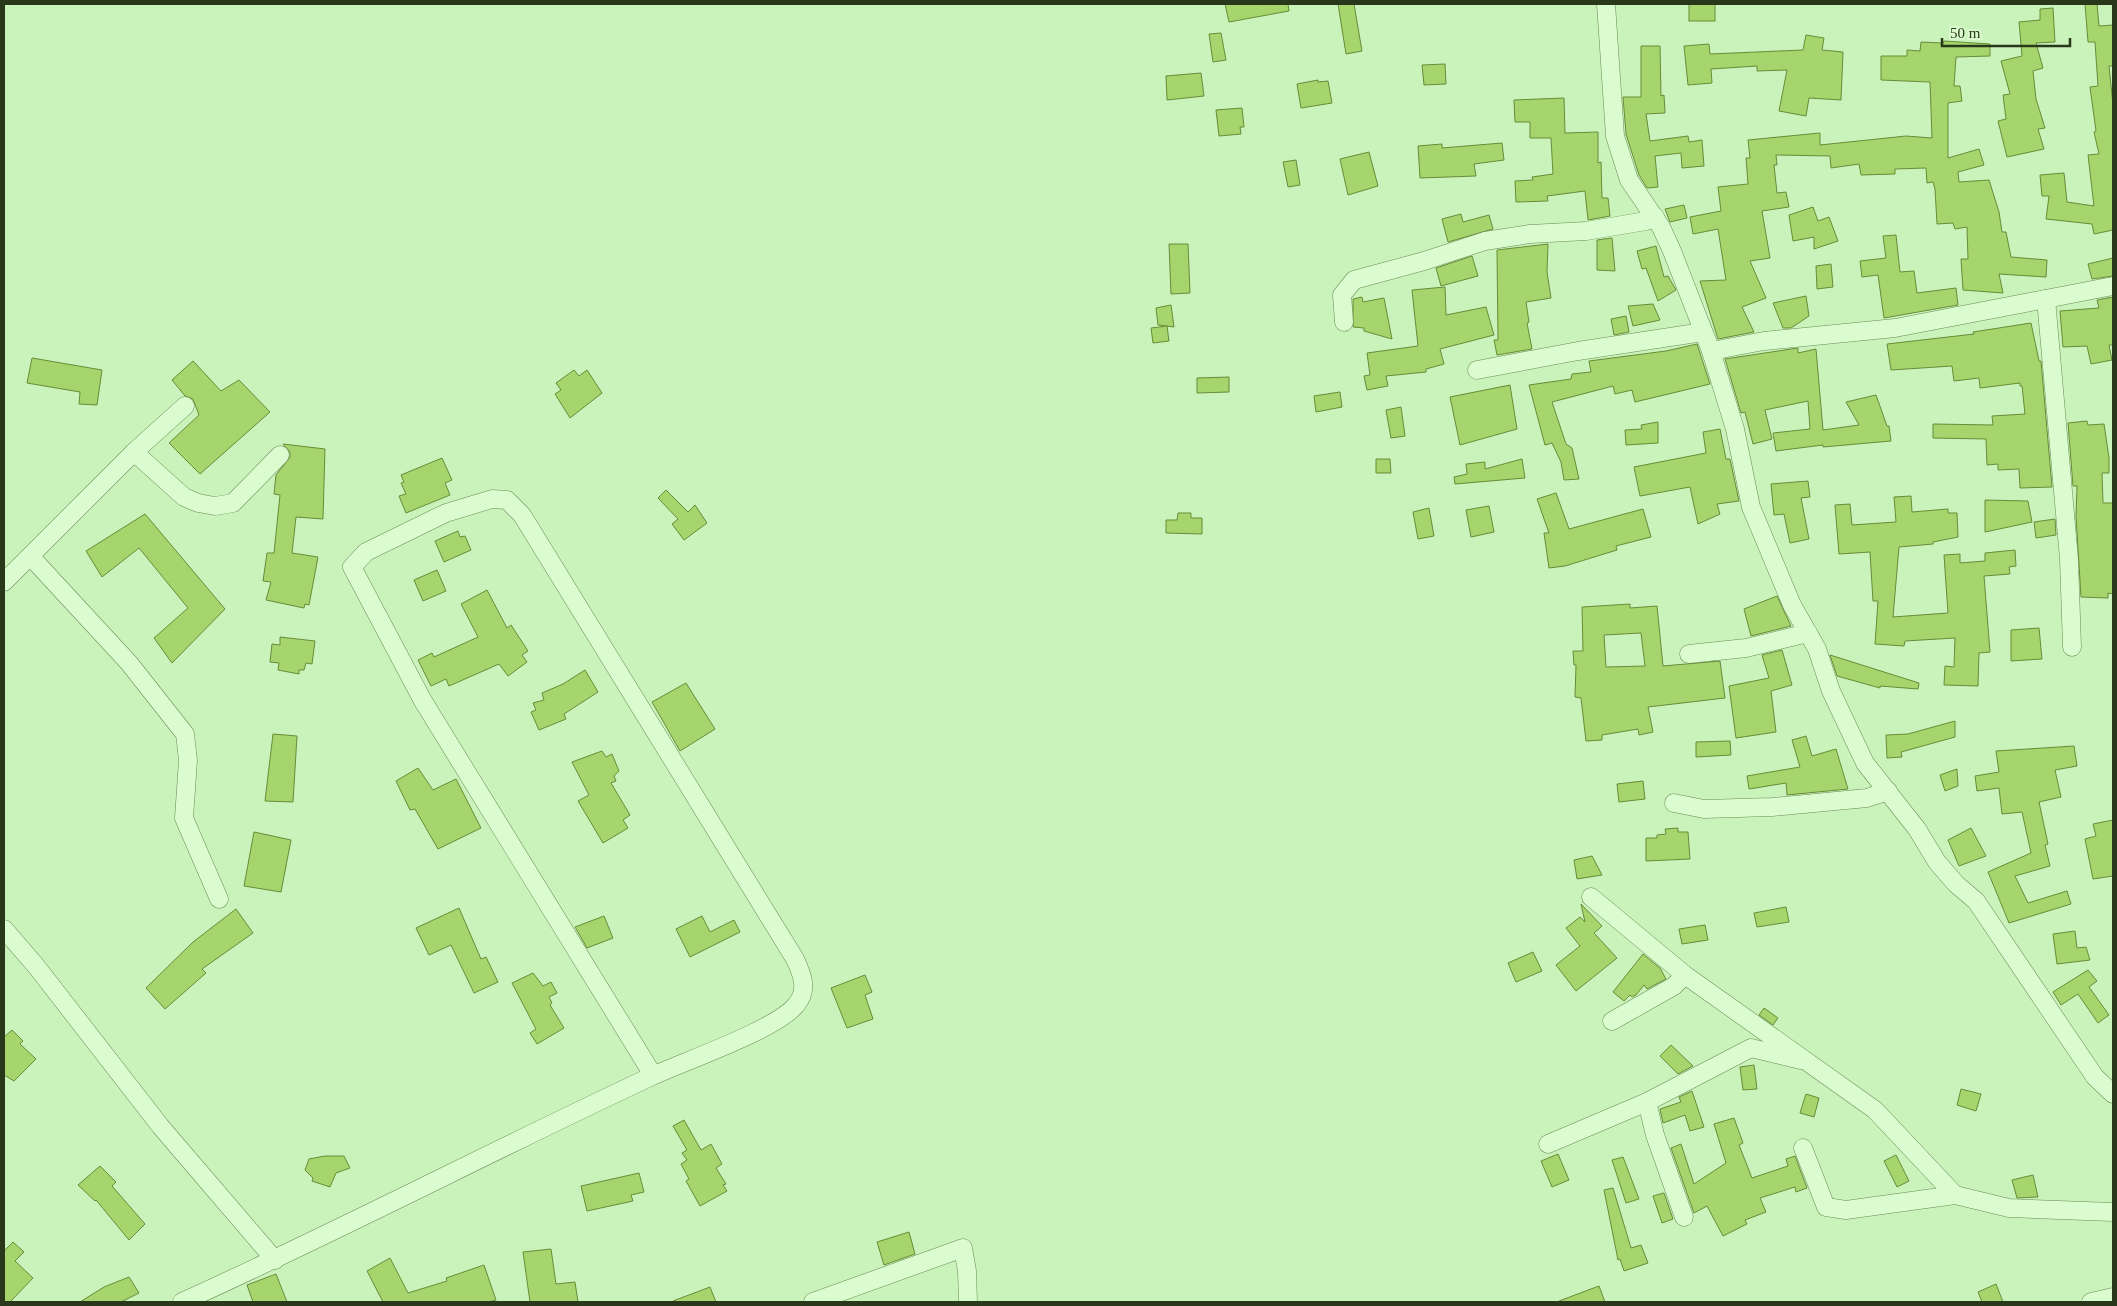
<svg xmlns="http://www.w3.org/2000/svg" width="2117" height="1306" font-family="Georgia,serif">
<rect width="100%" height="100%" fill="#caf2bb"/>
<!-- building -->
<g fill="#a6d46d" stroke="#688c37" fill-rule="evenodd">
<polygon points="1225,4 1288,4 1289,11 1229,22"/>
<polygon points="1338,4 1354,4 1362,51 1346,54"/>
<rect x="1689" y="4" width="26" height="17"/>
<polygon points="2085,4 2097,4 2099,26 2113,25 2113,66 2109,66 2113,105 2113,230 2094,234 2092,224 2046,219 2049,196 2042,196 2040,175 2064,173 2067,202 2094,206 2088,155 2099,154 2094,132 2096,131 2090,87 2098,86 2095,42 2088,42"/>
<polygon points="2053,8 2055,42 2036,43 2043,68 2033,71 2036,99 2045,128 2038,129 2044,149 2007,157 1998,121 2006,119 2003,95 2010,94 2001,61 2022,56 2019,22 2040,20 2040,9"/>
<polygon points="1221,33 1226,60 1213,62 1209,34"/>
<polygon points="1806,35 1824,38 1822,50 1843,52 1841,100 1809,98 1806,116 1779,111 1787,70 1757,71 1757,66 1711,69 1712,83 1688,85 1684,46 1709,44 1710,54 1803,50"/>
<polygon points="1944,41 1990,44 1990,56 1956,57 1954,86 1960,86 1962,101 1948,103 1948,158 1979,149 1984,165 1958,172 1959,182 1989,180 1999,212 2002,232 2006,232 2011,257 2047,260 2046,277 1999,274 2003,293 1963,290 1961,259 1968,259 1967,227 1955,229 1953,223 1937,224 1935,189 1933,182 1927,183 1926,168 1895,169 1895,174 1861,175 1859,164 1831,168 1830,156 1776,155 1777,165 1774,165 1777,193 1786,192 1789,207 1762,211 1770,258 1750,261 1766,298 1742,307 1754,332 1718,339 1700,281 1726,280 1718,229 1693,234 1690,217 1721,211 1718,187 1748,184 1746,158 1750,158 1748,140 1820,133 1820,145 1906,136 1932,138 1930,82 1881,80 1881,56 1907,56 1907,50 1920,51 1921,42 1943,43"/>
<polygon points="1641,46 1660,46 1661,96 1664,95 1665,113 1646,114 1650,141 1688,136 1689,142 1702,140 1704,166 1682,168 1681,153 1655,156 1658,187 1647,188 1639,175 1626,134 1623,97 1641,97"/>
<polygon points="1445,64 1446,84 1424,85 1422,65"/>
<polygon points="1201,73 1204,96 1167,100 1166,76"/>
<polygon points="1318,80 1318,82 1328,81 1332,103 1301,108 1297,84"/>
<polygon points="1564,98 1565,133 1598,132 1598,163 1601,162 1602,198 1608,198 1610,216 1588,220 1585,191 1547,196 1548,201 1516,202 1515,181 1533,180 1532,177 1553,174 1551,138 1530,138 1530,122 1515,122 1514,100"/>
<polygon points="1242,108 1244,127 1240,127 1241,134 1219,136 1216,110"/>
<polygon points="1502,143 1504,160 1474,164 1476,176 1420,178 1418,146 1442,144 1442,148"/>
<polygon points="1369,152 1378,186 1348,195 1340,159"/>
<polygon points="1296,160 1300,185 1288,187 1283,162"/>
<polygon points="1684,205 1687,218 1670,222 1665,209"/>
<polygon points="1813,207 1818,221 1829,217 1838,241 1814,249 1814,237 1793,241 1789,215"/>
<polygon points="1461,214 1463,222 1489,215 1493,229 1448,242 1442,219"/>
<polygon points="1896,235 1900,272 1914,271 1917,293 1956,288 1958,305 1884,318 1878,275 1862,277 1860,261 1886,258 1883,236"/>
<polygon points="1612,238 1615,271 1597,270 1597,240"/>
<polygon points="1169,244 1188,244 1190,293 1171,294"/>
<polygon points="1548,244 1547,272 1551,298 1526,302 1529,322 1527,323 1532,349 1497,355 1494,340 1498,340 1497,250"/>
<polygon points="1656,246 1664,277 1668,276 1676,290 1658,301 1646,268 1642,269 1637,251"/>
<polygon points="1472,256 1478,276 1441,286 1436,268"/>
<polygon points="2113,258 2113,276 2092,279 2088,264"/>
<polygon points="1831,264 1833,287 1817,289 1816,266"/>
<polygon points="1445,287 1446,315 1486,307 1494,335 1440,349 1444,364 1426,369 1426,372 1386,376 1388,386 1367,390 1364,376 1370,375 1367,353 1418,346 1412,290"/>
<polygon points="1806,296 1809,316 1791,328 1783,328 1773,303"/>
<polygon points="1362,297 1363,302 1384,298 1392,339 1364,331 1364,328 1353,327 1353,299"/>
<polygon points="2113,297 2113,345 2109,345 2112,360 2091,364 2087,346 2063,347 2060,311 2099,308 2097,300"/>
<polygon points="1653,304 1660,320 1633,326 1628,306"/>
<polygon points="1171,305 1174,327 1158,325 1156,308"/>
<polygon points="1626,316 1629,332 1614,335 1611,319"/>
<polygon points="2031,323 2039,361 2041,361 2052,487 2020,488 2019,469 1998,470 1998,464 1987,465 1986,439 1933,438 1933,424 1993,425 1992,416 2025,414 2022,386 2020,386 2020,383 1980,388 1979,378 1954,381 1952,366 1891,370 1887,344 1974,334 1973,332"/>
<polygon points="1167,326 1169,341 1153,343 1151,328"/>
<polygon points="1697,344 1710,384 1635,402 1632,390 1615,394 1613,386 1552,402 1566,444 1572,448 1579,479 1564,480 1561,462 1552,443 1545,445 1529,385 1571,379 1572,374 1591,372 1589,361 1666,351"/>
<polygon points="1798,348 1798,353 1816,349 1823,430 1859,425 1846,402 1876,395 1887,426 1889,426 1891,441 1823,447 1823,445 1776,451 1773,433 1810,429 1808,401 1765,410 1772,439 1753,444 1745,412 1741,413 1725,359"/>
<polygon points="32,358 102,370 97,405 79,404 80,392 27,383"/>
<polygon points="193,361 221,391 239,380 270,412 200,474 169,443 199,415 193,399 185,396 172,380"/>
<polygon points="574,370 579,376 587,370 602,393 570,418 555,394 561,390 556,383"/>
<polygon points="1229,377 1229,392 1197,393 1197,378"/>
<polygon points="1510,385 1517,429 1460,445 1450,397"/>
<polygon points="1340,392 1342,407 1316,412 1314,396"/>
<polygon points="1401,407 1405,436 1391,438 1386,410"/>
<polygon points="2087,421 2088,425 2104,424 2109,458 2109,473 2102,473 2103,503 2113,503 2113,594 2108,593 2108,598 2081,597 2076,516 2077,486 2073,486 2068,423"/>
<polygon points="1658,422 1658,443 1626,445 1625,430 1642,429 1641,425"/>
<polygon points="1720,429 1726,459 1730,459 1739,501 1717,504 1720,514 1698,524 1690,487 1640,496 1634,467 1706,453 1703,432"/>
<polygon points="283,444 325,449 323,519 296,517 292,553 318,557 309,605 305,604 304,608 266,600 271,582 263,581 267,553 274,553 280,495 274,494 276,475 290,457 290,452"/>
<polygon points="442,458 452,480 445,483 450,495 406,513 399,496 406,494 401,483 404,482 401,475"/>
<polygon points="1376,459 1390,459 1391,473 1376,473"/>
<polygon points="1522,459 1525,478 1455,484 1454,477 1467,474 1466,464 1485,462 1485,469"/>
<polygon points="1808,481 1810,497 1801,498 1809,539 1790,543 1784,514 1774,515 1771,484"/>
<polygon points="666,490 688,512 695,505 707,523 684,540 672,524 678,519 658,498"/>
<polygon points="1556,493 1569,529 1643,509 1651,537 1616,546 1617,550 1565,566 1549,568 1544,533 1549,533 1537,499"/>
<polygon points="1911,496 1912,512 1948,509 1948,513 1957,513 1958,537 1933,542 1933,544 1899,547 1893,617 1948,613 1944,555 1960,554 1960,563 1985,561 1985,553 2015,550 2016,566 2009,567 2010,574 1984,576 1990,652 1979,653 1978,686 1944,685 1945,666 1954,667 1955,638 1905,641 1904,646 1875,644 1878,601 1873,601 1870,552 1839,554 1835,505 1850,504 1852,525 1896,522 1894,497"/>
<polygon points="1985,500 2028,501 2032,522 1985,532"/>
<polygon points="1489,506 1494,532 1471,537 1466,510"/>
<polygon points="1429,508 1434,536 1418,539 1413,512"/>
<polygon points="1178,513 1191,513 1191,518 1202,518 1202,534 1166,533 1166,520 1177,520"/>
<polygon points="145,514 225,609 172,663 154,638 188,608 139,548 102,577 86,551"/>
<polygon points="2055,519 2056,535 2036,538 2034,522"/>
<polygon points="458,531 460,537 465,536 471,550 444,562 435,541"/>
<polygon points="437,570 446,591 423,601 414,580"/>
<polygon points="487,590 507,628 511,625 528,651 522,655 527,662 508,676 499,664 449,686 446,679 431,686 418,660 432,653 434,657 478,637 461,604"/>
<polygon points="1777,596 1791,626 1751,636 1744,609"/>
<path d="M1630,604V608L1657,606L1663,666L1720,661L1725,698L1648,707L1653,732L1639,735L1638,729L1602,735V740L1586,741L1581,698L1575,697L1576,665H1574L1573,651H1583L1582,607ZM1641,633L1645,666L1606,667L1604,635Z"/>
<polygon points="2039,628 2042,659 2011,661 2011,630"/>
<polygon points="280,637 315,641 312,664 306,663 304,670 299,670 299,674 278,670 279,663 270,662 272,644 280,645"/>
<polygon points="1782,650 1792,685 1771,691 1776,732 1736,738 1729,686 1769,678 1762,655"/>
<polygon points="1830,655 1919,683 1918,689 1880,686 1880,688 1837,676"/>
<polygon points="585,670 598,692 564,714 566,719 539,730 531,712 536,710 533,703 544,700 542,693 563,684"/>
<polygon points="686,683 715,729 680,751 652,702"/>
<polygon points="1955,721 1955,737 1901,752 1902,757 1887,758 1886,735 1908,734"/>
<polygon points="273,734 297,736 293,802 265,801"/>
<polygon points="1806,736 1812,756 1836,749 1848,789 1787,795 1786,783 1749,789 1747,776 1800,767 1792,740"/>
<polygon points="1730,741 1731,755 1696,757 1696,742"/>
<polygon points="2074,746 2077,766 2055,770 2061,797 2039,802 2048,844 2045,845 2050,866 2015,876 2028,903 2067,891 2071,904 2009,923 1988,872 2031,853 2022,812 2002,814 1999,788 1977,791 1975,776 1999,772 1996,751"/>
<polygon points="602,751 606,757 612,754 619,771 614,776 616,781 611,783 630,815 623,820 628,828 603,843 578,801 589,795 572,762"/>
<polygon points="418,768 433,790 456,779 481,828 438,849 415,809 410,810 396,781"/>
<polygon points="1957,769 1958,786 1945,791 1940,775"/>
<polygon points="1643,781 1645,799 1619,802 1617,784"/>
<polygon points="2113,820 2113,876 2093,879 2085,839 2096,836 2093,824"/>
<polygon points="1678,828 1678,832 1688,832 1690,859 1646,861 1646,838 1657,838 1657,835 1666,834 1665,829"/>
<polygon points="1971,828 1986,856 1959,866 1948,840"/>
<polygon points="254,832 291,840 281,892 244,886"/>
<polygon points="1592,856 1602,875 1577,879 1574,860"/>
<polygon points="1581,904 1602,926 1594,933 1617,958 1576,991 1556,965 1580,946 1566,928 1580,917 1585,922"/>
<polygon points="1786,907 1789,922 1757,927 1754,913"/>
<polygon points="459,908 481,959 486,957 498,982 474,993 451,945 429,955 416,928"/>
<polygon points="236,909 253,933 202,969 206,973 165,1009 146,988 193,942"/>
<polygon points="604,916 613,938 587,948 575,927"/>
<polygon points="702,916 710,932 734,920 740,932 690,957 676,929"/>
<polygon points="1705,925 1708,940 1682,944 1679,929"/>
<polygon points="2075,931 2077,948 2086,947 2090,960 2057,964 2053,934"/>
<polygon points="1533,952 1542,971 1516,982 1508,963"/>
<polygon points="1643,954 1660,968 1666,979 1647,989 1644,985 1636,995 1632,997 1630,995 1624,1001 1613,992"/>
<polygon points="2088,970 2097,981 2089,987 2109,1015 2098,1023 2078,994 2061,1005 2053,992"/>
<polygon points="533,973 543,986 551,982 557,993 549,997 552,1003 550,1005 564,1028 537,1044 530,1033 536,1029 512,983"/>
<polygon points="865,975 872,992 865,995 873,1019 847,1028 831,988"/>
<polygon points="1764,1008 1778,1018 1773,1025 1759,1015"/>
<polygon points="12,1030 23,1041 20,1044 36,1059 14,1081 4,1075 4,1037"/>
<polygon points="1671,1045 1693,1066 1678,1074 1660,1056"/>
<polygon points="1754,1065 1757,1089 1743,1090 1740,1067"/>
<polygon points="1961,1089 1981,1094 1976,1111 1957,1105"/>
<polygon points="1692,1091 1704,1127 1690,1131 1685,1115 1663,1123 1660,1109 1681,1102 1679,1097"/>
<polygon points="1806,1094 1819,1098 1814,1117 1800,1113"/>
<polygon points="1734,1118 1743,1143 1739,1145 1752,1178 1788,1166 1786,1159 1795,1156 1807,1188 1796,1192 1795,1187 1760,1198 1766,1212 1745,1220 1747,1224 1723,1236 1707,1206 1694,1213 1671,1148 1681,1144 1694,1184 1726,1163 1714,1124"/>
<polygon points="684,1120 701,1150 711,1144 722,1164 716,1168 726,1184 723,1185 727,1191 700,1206 686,1181 689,1179 681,1164 687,1160 682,1153 687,1150 673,1126"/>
<polygon points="1558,1154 1569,1180 1552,1187 1541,1161"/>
<polygon points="1896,1155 1909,1181 1897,1187 1884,1161"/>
<polygon points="325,1156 344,1156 350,1168 336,1173 330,1187 312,1181 313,1178 305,1170 309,1159"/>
<polygon points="1623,1157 1639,1199 1626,1203 1612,1160"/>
<polygon points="100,1166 116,1182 112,1186 145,1224 129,1240 96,1200 95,1201 78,1185"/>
<polygon points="639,1173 644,1192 631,1195 633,1201 587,1211 581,1186"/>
<polygon points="2033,1175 2038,1197 2017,1198 2012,1180"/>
<polygon points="1613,1188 1631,1248 1641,1245 1648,1263 1624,1271 1620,1259 1618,1260 1604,1190"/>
<polygon points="1664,1193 1673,1219 1662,1223 1653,1196"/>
<polygon points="909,1232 915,1254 884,1265 877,1242"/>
<polygon points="13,1242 24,1252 15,1261 33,1278 10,1302 4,1302 4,1251"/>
<polygon points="551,1249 556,1284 575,1282 578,1302 530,1302 523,1252"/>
<polygon points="390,1258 408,1293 447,1281 446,1278 484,1265 496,1300 488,1302 383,1302 367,1271"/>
<polygon points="276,1274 287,1302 253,1302 247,1285"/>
<polygon points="129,1277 139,1293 121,1302 80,1302 104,1287"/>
<polygon points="1996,1284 2003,1302 1982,1302 1978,1292"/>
<polygon points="1599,1286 1605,1302 1560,1302 1559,1301"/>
<polygon points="710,1287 716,1302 673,1302 673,1301"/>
</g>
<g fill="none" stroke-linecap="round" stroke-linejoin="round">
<defs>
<g id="minor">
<polyline points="1606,4 1615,136 1629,180 1661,227 1672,251 1711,351 1735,429 1751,507 1792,605 1817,649 1831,691 1865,763 1917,829 1937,862 1956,884 1976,901 2095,1077 2113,1094"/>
<polyline points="2046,299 2069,559 2072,647"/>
<polyline points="1344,322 1342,295 1354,280 1424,261 1485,241 1530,234 1586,231 1646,221 1655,217"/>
<polyline points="1711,351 1764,341 1895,328 2113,286"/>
<polyline points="1477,370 1578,351 1703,332"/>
<polyline points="134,452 184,497 198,503 215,506 233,503 280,455"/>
<polyline points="31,557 129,663 185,734 188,760 184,818 219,899"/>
<polyline points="4,582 134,452 185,406"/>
<polyline points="1689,654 1746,648 1808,633"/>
<polyline points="1674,803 1704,809 1772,807 1867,798 1888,791"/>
<polyline points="1591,897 1685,975 1875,1110 1955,1195"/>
<polyline points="4,929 36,966 161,1127 275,1260"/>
<polyline points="1612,1021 1674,986 1685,975"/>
<polyline points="1647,1102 1655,1135 1684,1217"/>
<polyline points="1548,1144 1647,1102 1751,1048 1801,1060"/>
<polyline points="1803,1148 1826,1207 1846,1210 1955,1195 2009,1208 2113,1212"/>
<path d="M182,1302C339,1231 492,1151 648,1078C682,1062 776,1030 796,1005C809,990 802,974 795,959L522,515L507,500L492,499L446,513L366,552L352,567L423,701L653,1075"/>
<polyline points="813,1302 963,1248 967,1271 968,1302"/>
<polyline points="2091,1302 2113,1297"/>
</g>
</defs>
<!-- minor casing -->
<use href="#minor" stroke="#6c8b54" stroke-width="19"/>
<!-- minor -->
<use href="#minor" stroke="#dbfccf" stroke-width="18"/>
</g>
<!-- border -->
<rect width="2117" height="1306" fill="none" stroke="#29381a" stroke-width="10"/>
<!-- scale -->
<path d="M1942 38v8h128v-8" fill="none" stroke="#29381a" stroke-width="2.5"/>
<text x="1950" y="38" font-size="15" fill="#29381a" stroke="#d7f9cc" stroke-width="4" paint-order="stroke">50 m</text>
</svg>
